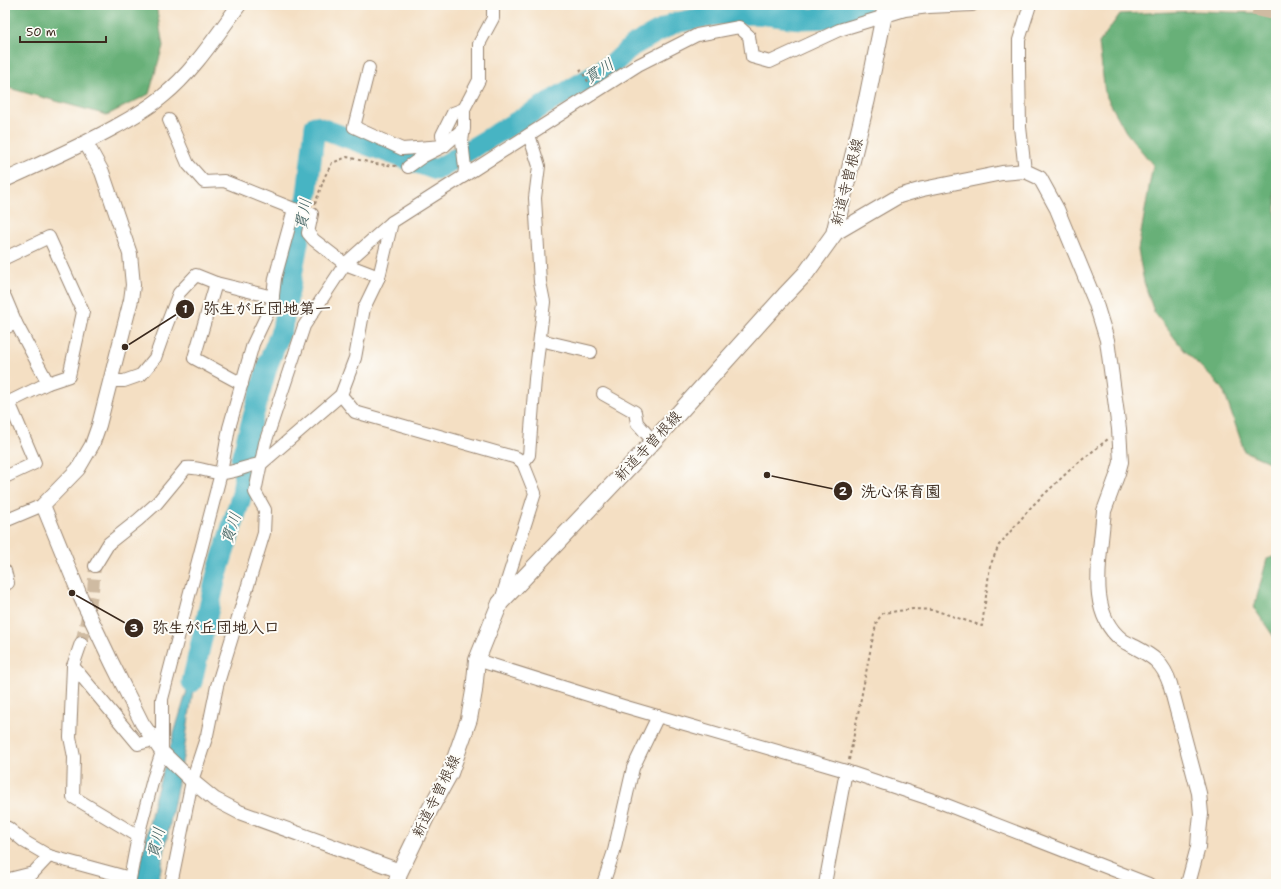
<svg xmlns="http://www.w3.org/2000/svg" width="1281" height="889" font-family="'Shantell Sans','Klee One',sans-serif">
<rect width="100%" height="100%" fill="#fdfcf7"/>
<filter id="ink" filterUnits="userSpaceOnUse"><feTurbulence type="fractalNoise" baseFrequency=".025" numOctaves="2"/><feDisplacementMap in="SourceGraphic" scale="8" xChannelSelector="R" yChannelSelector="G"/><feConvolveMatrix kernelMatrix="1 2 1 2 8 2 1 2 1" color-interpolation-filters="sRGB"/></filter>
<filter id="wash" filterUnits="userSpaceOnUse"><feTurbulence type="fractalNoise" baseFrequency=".012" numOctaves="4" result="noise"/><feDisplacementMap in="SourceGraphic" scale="16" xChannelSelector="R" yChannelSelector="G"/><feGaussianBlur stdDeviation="0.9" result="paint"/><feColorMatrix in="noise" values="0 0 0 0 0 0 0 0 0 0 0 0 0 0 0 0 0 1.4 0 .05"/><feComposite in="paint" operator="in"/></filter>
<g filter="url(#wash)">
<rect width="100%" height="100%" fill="#f4dfc3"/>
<!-- forest -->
<g fill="#67b078" stroke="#516d4b">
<polygon points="5,5 156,5 163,46 149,94 107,115 5,87"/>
<polygon points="1260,5 1276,5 1276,468 1269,462 1244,451 1240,438 1223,389 1184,350 1154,312 1144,282 1138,250 1153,165 1126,132 1105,94 1099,43 1120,14 1196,11 1257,13"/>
<polygon points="1276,556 1276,640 1254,608 1267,559"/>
</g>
<!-- water -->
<polygon fill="#47b4c3" stroke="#416f70" points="198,654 184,752 158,884 136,884 155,797"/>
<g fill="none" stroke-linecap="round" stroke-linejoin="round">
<!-- river -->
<polyline stroke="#47b4c3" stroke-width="21" points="192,682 216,577 242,494 244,478 241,459 268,364 282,329 307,195 315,126 436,170 613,64 632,46 674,23 717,15 758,14 800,19 836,18 862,5"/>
</g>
</g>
<g filter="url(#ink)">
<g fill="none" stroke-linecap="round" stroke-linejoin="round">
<!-- minor-tunnel -->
<polyline stroke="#cfbba2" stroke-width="12" stroke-dasharray="12 6" stroke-linecap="butt" points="81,643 93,591 95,566"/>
<!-- motorway-tunnel -->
<polyline stroke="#cfbba2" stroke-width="21" stroke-dasharray="21 10" stroke-linecap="butt" points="1254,5 1276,10"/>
<defs>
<g id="minor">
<polyline points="369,68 354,127 402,149 444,146 442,135 453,113 464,109"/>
<polyline points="169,120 188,164 204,182 224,181 294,209 312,214 308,233 314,240 345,264 379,277"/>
<polyline points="408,167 422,157 444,146 464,128"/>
<polyline points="1025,171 1020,127 1019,68 1019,40 1030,5"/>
<polyline points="464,176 638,65 697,35 739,27 749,36 752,57 770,62 839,30 905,10 929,7 972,5"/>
<polyline points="5,258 49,237 83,312 69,376 48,383 5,404"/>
<polyline points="216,283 194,358 242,384"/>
<polyline points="5,297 16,323 48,383"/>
<polyline points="5,328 16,323"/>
<polyline points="540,340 591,352"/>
<polyline points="110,381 124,381 141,375 155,358 167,324 179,293 196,275 216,283 273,297"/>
<polyline points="603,394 635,412 637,423 653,441"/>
<polyline points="341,395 355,412 517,458 523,463 535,493 501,600"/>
<polyline points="523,463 529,455 535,379 544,302 540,282 535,198 539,166 529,135"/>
<polyline points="5,477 35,463 9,402"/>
<polyline points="5,521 43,505"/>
<path d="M95,566L109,543L138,520L157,503L186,468C199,466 211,474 223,473C236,472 248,465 261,464L341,395L355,358L364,308L379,277L392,222L464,176L465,168L462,141L464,128V109L479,80V44L493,18V5"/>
<polyline points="5,571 8,583 5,584"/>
<polyline points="81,643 73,666 70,737 74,757 73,797 138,836"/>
<polyline points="477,660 623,706 846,771 939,802 1149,884"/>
<polyline points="73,666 138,744 154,740"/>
<polyline points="5,827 8,828 25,842 49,856"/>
<polyline points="5,880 33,873 49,856 130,878"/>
<polyline points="129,884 138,836 153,779 162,752 162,699 221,473 229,428 253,344 272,304 275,278 294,209"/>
<polyline points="171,884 192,781 207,735 217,686 264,533 265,510 255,492 265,443 304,326 345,264 392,222"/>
<polyline points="603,884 614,851 633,768 658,716"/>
<polyline points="825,884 846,771"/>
</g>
<g id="tertiary">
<polyline points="86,143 102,172 130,254 133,285 131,300 99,425 92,445 78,469 43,505 81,598 112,663 142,723 162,752 192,781 214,799 239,812 400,871"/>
<path d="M5,180C42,163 79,147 115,127C131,118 148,109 163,96C192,73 217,35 239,5"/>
<path d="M834,234L899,196L923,189L1002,173L1025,171L1040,178L1057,209L1095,301L1107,340L1119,429L1121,462L1118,473L1104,511L1103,520C1100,559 1087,613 1122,640C1126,643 1131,645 1135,647C1154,657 1163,663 1170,684L1199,793L1201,814L1199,833L1198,847L1188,884"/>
</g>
<polyline id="secondary" points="396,884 400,871 429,811 450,773 469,719 474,691 477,660 500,603 650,445 785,295 806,273 834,234 867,99 886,5"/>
</defs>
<!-- minor casing -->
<use href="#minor" stroke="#988470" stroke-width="14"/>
<!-- tertiary casing -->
<use href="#tertiary" stroke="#988470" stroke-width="16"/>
<!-- secondary casing -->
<use href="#secondary" stroke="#988470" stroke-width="18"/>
<!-- path -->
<g stroke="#988470" stroke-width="2" stroke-dasharray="3 3" stroke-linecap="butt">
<polyline points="580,69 589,83"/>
<polyline points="315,204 325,176 332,163 347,157 376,164 397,166"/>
<polyline points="849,760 872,642 877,621 883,613 913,609 934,610 982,626 990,566 999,545 1032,506 1073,467 1108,439"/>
</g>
<!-- minor -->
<use href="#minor" stroke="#fff" stroke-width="12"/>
<!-- tertiary -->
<use href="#tertiary" stroke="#fff" stroke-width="14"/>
<!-- secondary -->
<use href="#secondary" stroke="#fff" stroke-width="16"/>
</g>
</g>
<g text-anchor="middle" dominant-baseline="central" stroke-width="4" stroke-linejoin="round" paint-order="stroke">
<!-- street labels -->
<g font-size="15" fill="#3b2a1e" stroke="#fdfcf7">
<text transform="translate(847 182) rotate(-76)">新道寺曽根線</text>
<text transform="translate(648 446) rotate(-47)">新道寺曽根線</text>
<text transform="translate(436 796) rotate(-64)">新道寺曽根線</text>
</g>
<!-- water labels -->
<g font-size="16" font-style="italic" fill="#406160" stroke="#fdfcf7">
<text transform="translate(599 71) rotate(-33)">貫川</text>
<text transform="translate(303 214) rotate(-80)">貫川</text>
<text transform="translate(231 528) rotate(-72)">貫川</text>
<text transform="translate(156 843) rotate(-77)">貫川</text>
</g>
</g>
<!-- callouts -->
<path fill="none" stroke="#3b2a1e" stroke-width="1.5" d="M125 347L185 309M767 475L843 491M72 593L134 628"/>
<g fill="#3b2a1e" stroke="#fdfcf7" stroke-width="1.5">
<circle cx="125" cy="347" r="4"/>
<circle cx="767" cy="475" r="4"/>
<circle cx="72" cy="593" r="4"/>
<circle cx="185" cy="309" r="10"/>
<circle cx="843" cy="491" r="10"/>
<circle cx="134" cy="628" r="10"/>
</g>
<g font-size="12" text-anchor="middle" font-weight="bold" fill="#fff">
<text x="185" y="313">1</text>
<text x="843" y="495">2</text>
<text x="134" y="632">3</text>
</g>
<g font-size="16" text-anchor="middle" font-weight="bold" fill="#3b2a1e" stroke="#fdfcf7" stroke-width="4" stroke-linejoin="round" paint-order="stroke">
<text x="267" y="314">弥生が丘団地第一</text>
<text x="901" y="497">洗心保育園</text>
<text x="216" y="633">弥生が丘団地入口</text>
</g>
<!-- margin -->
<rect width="1281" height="889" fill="none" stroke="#fdfcf7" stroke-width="20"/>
<!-- scale -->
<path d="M20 36v6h86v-6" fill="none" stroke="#3b2a1e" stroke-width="2"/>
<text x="26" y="36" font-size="12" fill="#3b2a1e" stroke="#fdfcf7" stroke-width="3" paint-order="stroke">50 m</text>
</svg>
